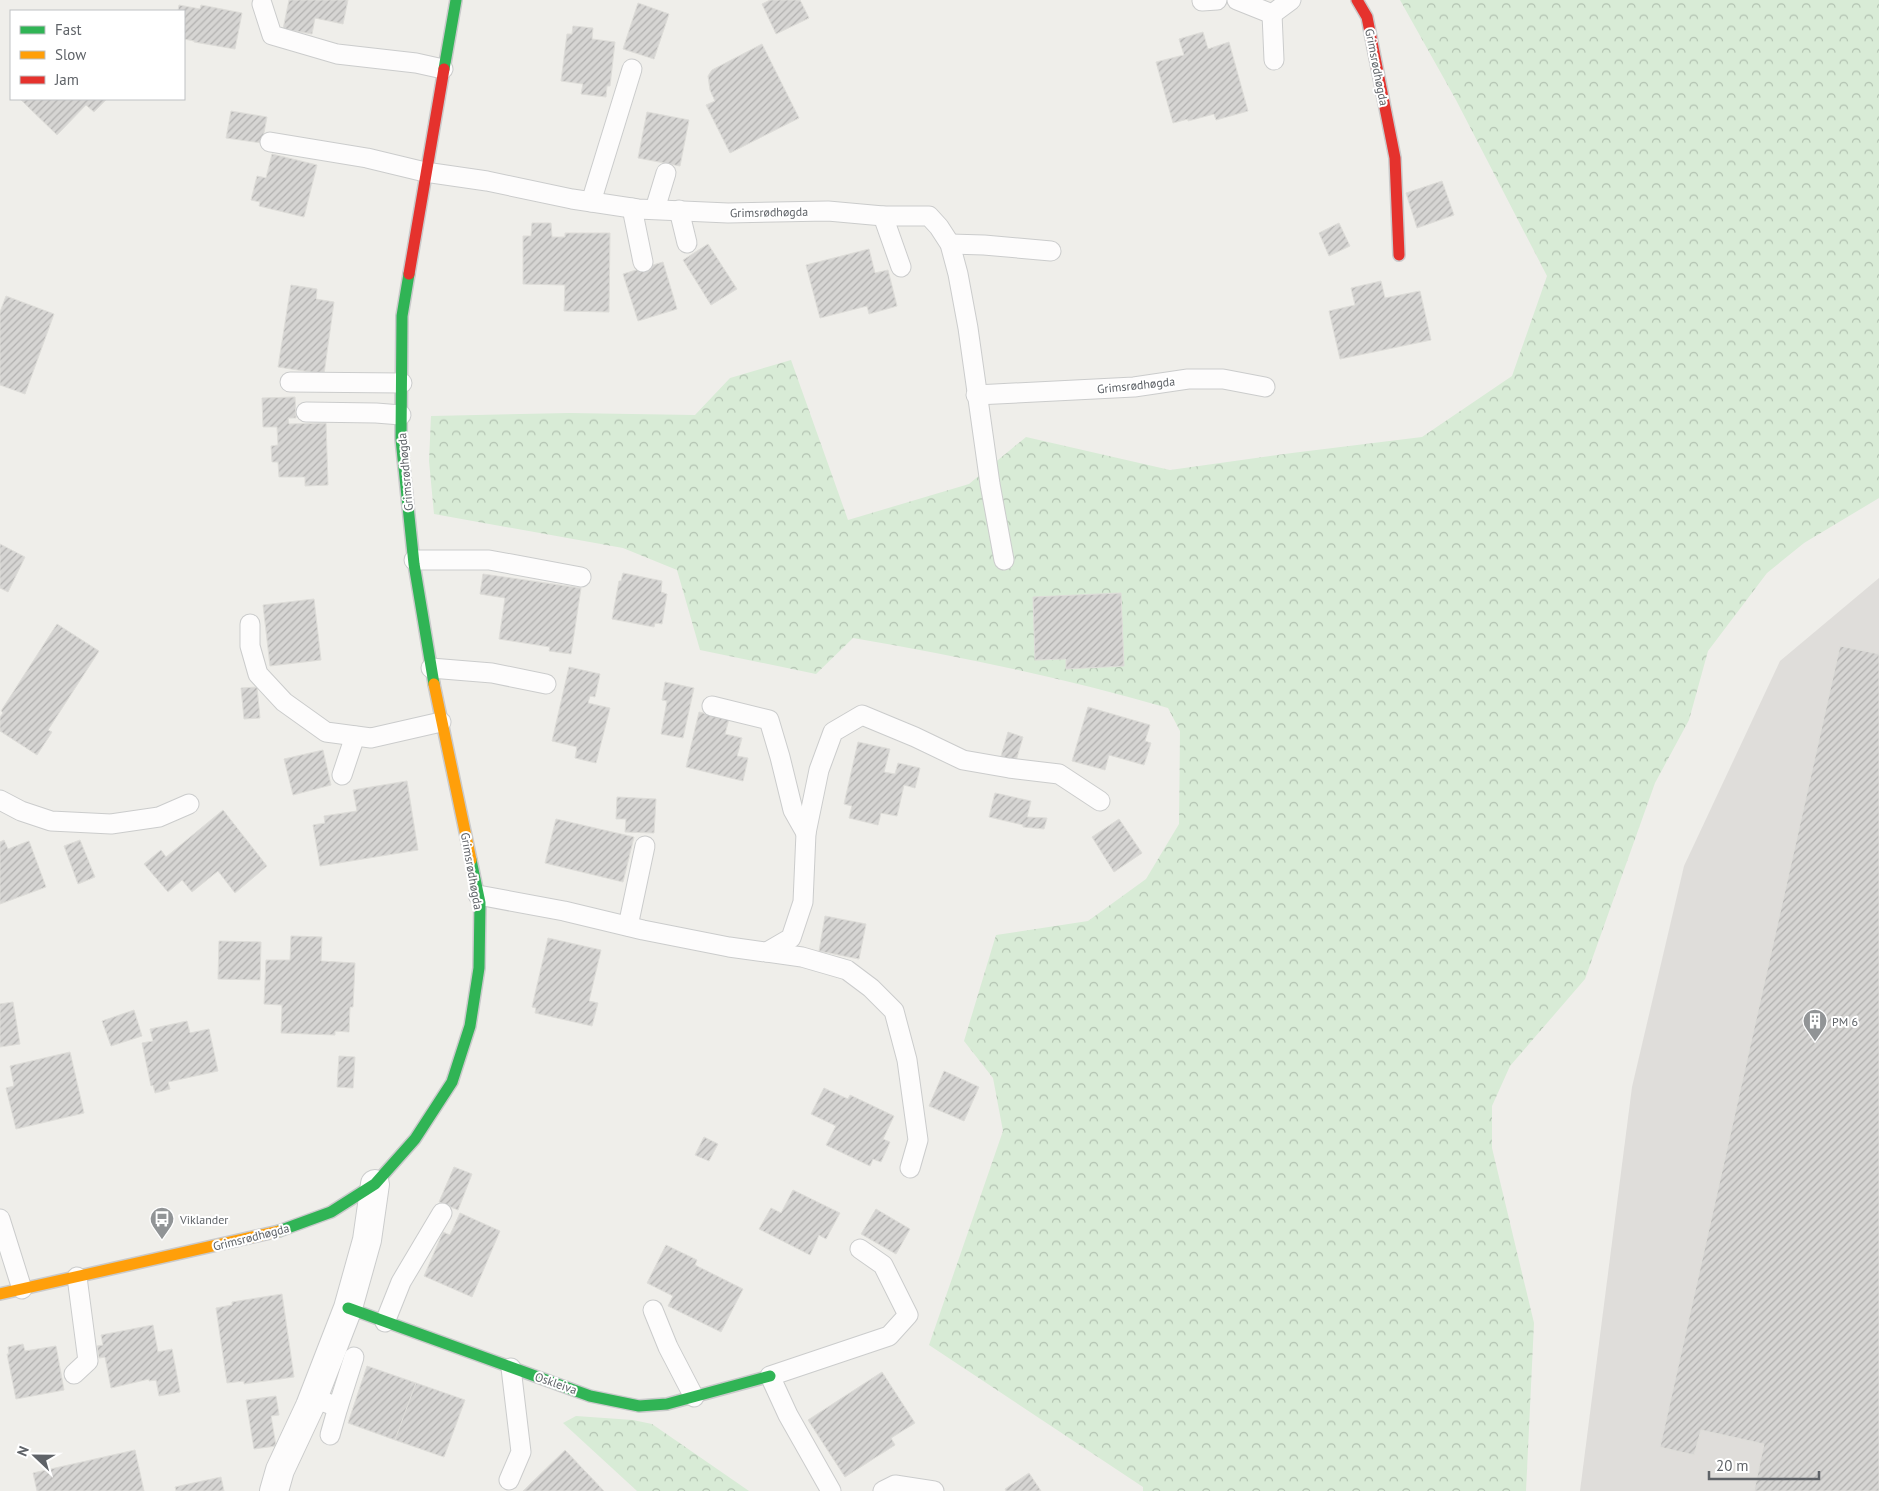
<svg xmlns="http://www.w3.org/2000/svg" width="1879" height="1491" font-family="'PT Sans',sans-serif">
<defs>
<pattern id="forest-crowns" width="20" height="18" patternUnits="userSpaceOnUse" patternTransform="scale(1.25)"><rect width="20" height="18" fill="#d8ebd6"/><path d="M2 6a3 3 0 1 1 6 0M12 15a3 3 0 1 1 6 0" fill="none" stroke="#b2c2b1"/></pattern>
<pattern id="building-hatch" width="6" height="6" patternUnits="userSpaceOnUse" patternTransform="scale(1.25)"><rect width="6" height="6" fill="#d6d5d3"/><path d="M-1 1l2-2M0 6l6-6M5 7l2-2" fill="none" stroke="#b1b0af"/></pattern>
</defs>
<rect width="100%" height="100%" fill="#efeeea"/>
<!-- industrial -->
<polygon fill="#dfddda" points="1879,578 1879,1491 1580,1491 1632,1087 1684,866 1780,661"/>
<!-- forest -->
<g fill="url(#forest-crowns)">
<path d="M1400,0H1879V498L1804,543L1767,573L1708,651L1689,720L1655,783L1585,979L1510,1066L1492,1106V1148L1534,1323L1526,1491H1143V1487L929,1345L1003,1131L993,1078L964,1041L996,935L1088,921L1146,879L1179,824L1180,731L1168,708C1065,678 959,656 853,638L816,674L700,650L677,570L623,548L434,514L429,461L431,416L569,413L695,415L730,378L791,360L848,520L969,484L1026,437L1170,470L1292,453L1422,437L1512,376L1547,276L1456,100Z"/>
<polygon points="576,1416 633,1420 652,1424 749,1491 637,1491 563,1423"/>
</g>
<!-- building -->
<g fill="url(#building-hatch)" stroke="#deddd9">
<polygon points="289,0 348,0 343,24 315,18 312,34 283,29"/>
<polygon points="770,0 800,0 809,18 776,34 762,4"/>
<polygon points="638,3 669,14 654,59 623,49"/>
<polygon points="179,5 200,9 201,5 242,13 235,49 194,42 194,41 184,39 184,11 178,11"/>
<polygon points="573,26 593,28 592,39 615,42 610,86 607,86 606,97 581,94 583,84 561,81 567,34 572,34"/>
<polygon points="1203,32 1208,49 1229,42 1248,111 1216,120 1214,114 1188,121 1188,119 1173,123 1156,62 1184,55 1179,39"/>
<polygon points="762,44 799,118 730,153 706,105 715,101 710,90 708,76 712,70"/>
<polygon points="20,99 107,99 94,112 86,105 57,135"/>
<polygon points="231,111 267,117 262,143 226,138"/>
<polygon points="647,112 689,120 680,166 638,158"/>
<polygon points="272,154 317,165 304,217 259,206 260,202 251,200 257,176 266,178"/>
<polygon points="1442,181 1454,215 1417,228 1406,193"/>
<polygon points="532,223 551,223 552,237 565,237 565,233 610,233 609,312 564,311 565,285 523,284 523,236 531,236"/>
<polygon points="1339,223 1350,246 1329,256 1319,233"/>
<polygon points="708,244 737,289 711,305 683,260"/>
<polygon points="869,249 875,273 888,270 897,306 869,314 867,306 820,318 806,265"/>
<polygon points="663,262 677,309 638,321 623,274"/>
<polygon points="1381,281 1385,298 1420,291 1431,340 1340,359 1329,311 1355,305 1351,288"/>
<polygon points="291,285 317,289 316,299 334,302 324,374 278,367"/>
<polygon points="6,296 54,314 25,394 0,385 0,312"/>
<polygon points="295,397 296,418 288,418 289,424 326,423 328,485 305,486 305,477 279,477 278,462 272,462 271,446 278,445 277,427 263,427 262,398"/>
<polygon points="0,544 25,557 8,592 0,588"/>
<polygon points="623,573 662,581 661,592 667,594 662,624 655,623 654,627 612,619 619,581 621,581"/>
<polygon points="483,574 581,588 571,654 549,651 550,647 499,639 505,598 480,594"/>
<polygon points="1121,593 1124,666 1066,669 1066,659 1035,660 1033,597"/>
<polygon points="314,599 321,660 270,666 263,605"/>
<polygon points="57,624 99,651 48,730 52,732 37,755 0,731 0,717 3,713 1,711"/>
<polygon points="1840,646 1879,654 1879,1491 1754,1491 1764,1444 1701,1430 1694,1455 1660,1447"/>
<polygon points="569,667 600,674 595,697 590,696 588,703 610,708 596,763 575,758 577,747 552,741"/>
<polygon points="665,682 694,688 683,738 661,734 667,701 662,700"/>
<polygon points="257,687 260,718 244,719 241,688"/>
<polygon points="1088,707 1150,725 1145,741 1151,743 1144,765 1109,755 1105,770 1072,761"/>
<polygon points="699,712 729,719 725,734 742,738 737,756 748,758 743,781 686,767"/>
<polygon points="1008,732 1023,737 1016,761 1001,756"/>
<polygon points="858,742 890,749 884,772 895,774 898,763 920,768 915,788 904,785 897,816 881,813 878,825 849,818 852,806 844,804"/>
<polygon points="323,750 331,785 293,795 284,759"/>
<polygon points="407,781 418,850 320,866 313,825 325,823 324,816 357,811 353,790"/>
<polygon points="995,793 1031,801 1027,817 1047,818 1044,829 1023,827 1023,825 989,817"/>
<polygon points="617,797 656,799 654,833 625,832 626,819 616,819"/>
<polygon points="223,810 267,866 235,893 218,871 192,892 182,880 168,892 144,864 161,850 166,857"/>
<polygon points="556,819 634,837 623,882 545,863"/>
<polygon points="1119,819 1142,853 1114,872 1092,837"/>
<polygon points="4,840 8,849 29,841 46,887 0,904 0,842"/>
<polygon points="80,840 95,877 78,884 64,846"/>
<polygon points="825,916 866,924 859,959 819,951"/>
<polygon points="291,936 322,937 321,961 355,963 353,1007 350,1007 349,1032 335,1031 335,1035 281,1033 282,1005 264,1004 266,960 290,960"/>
<polygon points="548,938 601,950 589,1001 598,1003 592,1026 535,1013 536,1008 532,1007"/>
<polygon points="219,941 261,942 260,980 218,979"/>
<polygon points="13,1002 20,1044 0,1047 0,1004"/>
<polygon points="134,1010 142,1036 111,1046 102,1021"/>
<polygon points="187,1021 190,1033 209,1029 218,1071 168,1082 170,1089 155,1093 153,1085 151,1086 142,1043 153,1041 150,1029"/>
<polygon points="70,1052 84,1113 16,1129 6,1088 14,1086 10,1066"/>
<polygon points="339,1056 355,1057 353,1088 337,1087"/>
<polygon points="944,1071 979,1087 964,1121 929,1106"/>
<polygon points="824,1088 848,1099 850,1095 894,1116 883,1139 890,1142 881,1162 873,1159 870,1166 826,1145 836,1126 811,1114"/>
<polygon points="704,1137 718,1144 709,1161 695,1155"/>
<polygon points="454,1167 472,1174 458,1210 439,1202"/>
<polygon points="793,1190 840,1213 826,1239 819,1235 810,1255 759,1229 771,1208 781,1213"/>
<polygon points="876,1209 910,1229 896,1254 861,1234"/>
<polygon points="460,1213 500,1231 472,1297 424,1276 443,1232 450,1235"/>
<polygon points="666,1245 697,1260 695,1265 743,1289 721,1332 668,1306 673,1296 647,1283"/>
<polygon points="282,1294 294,1377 244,1384 244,1381 227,1383 216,1308 232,1305 232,1302"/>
<polygon points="153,1325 158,1352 172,1349 180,1392 159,1396 156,1380 149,1381 149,1379 111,1388 105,1357 99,1358 97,1346 103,1345 101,1335"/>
<polygon points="23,1344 25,1351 56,1346 64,1390 16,1399 7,1354 9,1354 8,1347"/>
<polygon points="367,1366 416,1383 395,1440 348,1423"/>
<polygon points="882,1372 915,1423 891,1438 895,1445 845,1477 808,1420"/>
<polygon points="416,1383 465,1400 444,1457 395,1440"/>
<polygon points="276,1396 279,1415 271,1416 276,1446 254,1449 246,1400"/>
<polygon points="135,1450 144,1491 37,1491 33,1473"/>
<polygon points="565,1450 604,1491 523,1491"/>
<polygon points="1029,1473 1041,1491 1006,1491 1005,1489"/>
<polygon points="221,1477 224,1491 176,1491 175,1487"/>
</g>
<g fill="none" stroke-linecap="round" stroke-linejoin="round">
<defs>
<g id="lane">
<polyline points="1237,0 1272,14 1291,0"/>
<polyline points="1202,1 1217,0"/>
<polyline points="262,4 272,35 337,54 416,63 443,69"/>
<polyline points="1272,14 1274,60"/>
<polyline points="270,142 367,158 425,172 487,181 572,199 638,209 728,213 828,211 883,216 929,216 939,227 950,244 958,274 968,328 990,484 1004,560"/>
<polyline points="591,202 632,69"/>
<polyline points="632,208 643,262"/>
<polyline points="655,209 666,173"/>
<polyline points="679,210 687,243"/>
<polyline points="883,216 901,267"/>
<polyline points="950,244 984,245 1051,251"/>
<polyline points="290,382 402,383"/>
<polyline points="976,395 1134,387 1188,379 1223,379 1265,387"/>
<polyline points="306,412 376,413 401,415"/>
<polyline points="414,560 489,560 581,577"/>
<polyline points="250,624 250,646 258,674 284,702 326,732 371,738 441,722"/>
<polyline points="431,668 492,673 546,684"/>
<polyline points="712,706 769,720 780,757 793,810 806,833"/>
<polyline points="342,775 355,736"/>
<polyline points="0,800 21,811 51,821 111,824 159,817 189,804"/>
<polyline points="478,895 564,911 643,930 729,947 802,957 847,970 871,988 894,1011 907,1060 918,1140 910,1168"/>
<polyline points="628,926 645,846"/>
<polyline points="767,952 791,938 803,902 806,833 819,770 833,732 862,715 915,737 963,760 1009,768 1059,774 1100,801"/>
<polyline points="0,1219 22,1289"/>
<polyline points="653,1310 668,1347 694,1397"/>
<polyline points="385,1322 401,1282 442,1213"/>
<polyline points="74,1374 88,1361 77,1277"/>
<polyline points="313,1398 338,1407 330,1435"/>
<polyline points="338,1407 354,1357"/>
<polyline points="509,1480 521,1452 511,1368"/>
<polyline points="831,1491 788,1415 770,1376 889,1336 908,1315 883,1265 860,1249"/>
<polyline points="883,1491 895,1485 934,1491"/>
</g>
<polyline id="street" points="274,1491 280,1470 310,1406 348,1308 367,1240 375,1184"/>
<g id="fast">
<polyline points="444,69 456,0"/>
<polyline points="409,274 402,316 401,439 414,564 434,684"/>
<polyline points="279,1231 331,1212 375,1184 415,1139 452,1082 470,1026 479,968 480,903 471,860"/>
<polyline points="348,1308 590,1396 639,1406 667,1404 770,1376"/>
</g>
<g id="slow">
<polyline points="434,684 471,860"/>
<polyline points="0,1294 279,1231"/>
</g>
<g id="jam">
<polyline points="1357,0 1367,17 1395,158 1399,255"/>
<polyline points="409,274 444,69"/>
</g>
</defs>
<!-- lane casing -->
<use href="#lane" stroke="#cbcccc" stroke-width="21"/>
<!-- street casing -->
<use href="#street" stroke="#cbcccc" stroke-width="30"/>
<!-- fast casing -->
<use href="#fast" stroke="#cacacb" stroke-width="14"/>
<!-- slow casing -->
<use href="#slow" stroke="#cacacb" stroke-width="14"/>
<!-- jam casing -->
<use href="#jam" stroke="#cacacb" stroke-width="14"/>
<!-- lane -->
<use href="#lane" stroke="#fdfcfc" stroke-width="19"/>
<!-- street -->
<use href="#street" stroke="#fdfcfc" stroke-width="28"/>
<!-- fast -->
<use href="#fast" stroke="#30b455" stroke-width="11"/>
<!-- slow -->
<use href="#slow" stroke="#ff9f0a" stroke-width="11"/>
<!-- jam -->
<use href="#jam" stroke="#e5322d" stroke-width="11"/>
</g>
<!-- icons -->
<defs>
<symbol id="building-pin" viewBox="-11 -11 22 30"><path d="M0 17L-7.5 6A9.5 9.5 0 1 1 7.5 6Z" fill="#919496" stroke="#fff"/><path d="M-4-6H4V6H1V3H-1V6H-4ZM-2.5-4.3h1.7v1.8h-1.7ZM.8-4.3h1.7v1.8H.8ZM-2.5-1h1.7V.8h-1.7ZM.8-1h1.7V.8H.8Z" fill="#fff"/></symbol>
<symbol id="bus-pin" viewBox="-11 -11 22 30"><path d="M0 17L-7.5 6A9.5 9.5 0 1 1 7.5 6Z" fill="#919496" stroke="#fff"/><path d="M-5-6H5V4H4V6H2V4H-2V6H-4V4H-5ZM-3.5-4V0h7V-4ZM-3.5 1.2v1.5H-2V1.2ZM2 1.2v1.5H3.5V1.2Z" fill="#fff"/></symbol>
</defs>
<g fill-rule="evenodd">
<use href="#building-pin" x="1801" y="1007" width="28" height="38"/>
<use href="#bus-pin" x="148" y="1205" width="28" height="38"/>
</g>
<g text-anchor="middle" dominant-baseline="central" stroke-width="4" stroke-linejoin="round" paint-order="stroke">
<!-- street labels -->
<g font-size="12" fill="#5f6368" stroke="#fff">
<text transform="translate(1377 67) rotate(79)">Grimsrødhøgda</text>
<text transform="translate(769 212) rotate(-1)">Grimsrødhøgda</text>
<text transform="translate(1136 385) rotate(-6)">Grimsrødhøgda</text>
<text transform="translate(405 472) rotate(-95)">Grimsrødhøgda</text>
<text transform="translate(472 871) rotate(80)">Grimsrødhøgda</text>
<text transform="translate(251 1237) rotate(-14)">Grimsrødhøgda</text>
<text transform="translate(556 1383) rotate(19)">Oskleiva</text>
</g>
<!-- poi labels -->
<g font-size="12" fill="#5f6368" stroke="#fff" text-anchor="start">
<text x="1832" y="1021">PM 6</text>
<text x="180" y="1219">Viklander</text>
</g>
</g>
<!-- legend -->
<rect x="10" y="10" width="175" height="90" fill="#ffffff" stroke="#bfc1c3"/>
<rect x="20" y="26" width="25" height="8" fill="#30b455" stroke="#bfc1c3"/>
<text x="55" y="35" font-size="15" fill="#5f6368">Fast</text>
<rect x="20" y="51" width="25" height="8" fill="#ff9f0a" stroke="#bfc1c3"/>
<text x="55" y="60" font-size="15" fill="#5f6368">Slow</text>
<rect x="20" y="76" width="25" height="8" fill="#e5322d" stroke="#bfc1c3"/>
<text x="55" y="85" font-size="15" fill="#5f6368">Jam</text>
<!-- north arrow -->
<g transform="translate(35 1456) rotate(292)" stroke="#ffffff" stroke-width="4" paint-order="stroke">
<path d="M0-4L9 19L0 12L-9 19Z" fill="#5f6368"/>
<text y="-8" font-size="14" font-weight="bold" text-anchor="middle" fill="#5f6368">N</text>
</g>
<!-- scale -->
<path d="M1709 1471v8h110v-8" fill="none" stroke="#5f6368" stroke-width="2.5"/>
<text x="1716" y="1471" font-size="15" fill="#5f6368" stroke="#ffffff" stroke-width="4" paint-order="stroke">20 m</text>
</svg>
